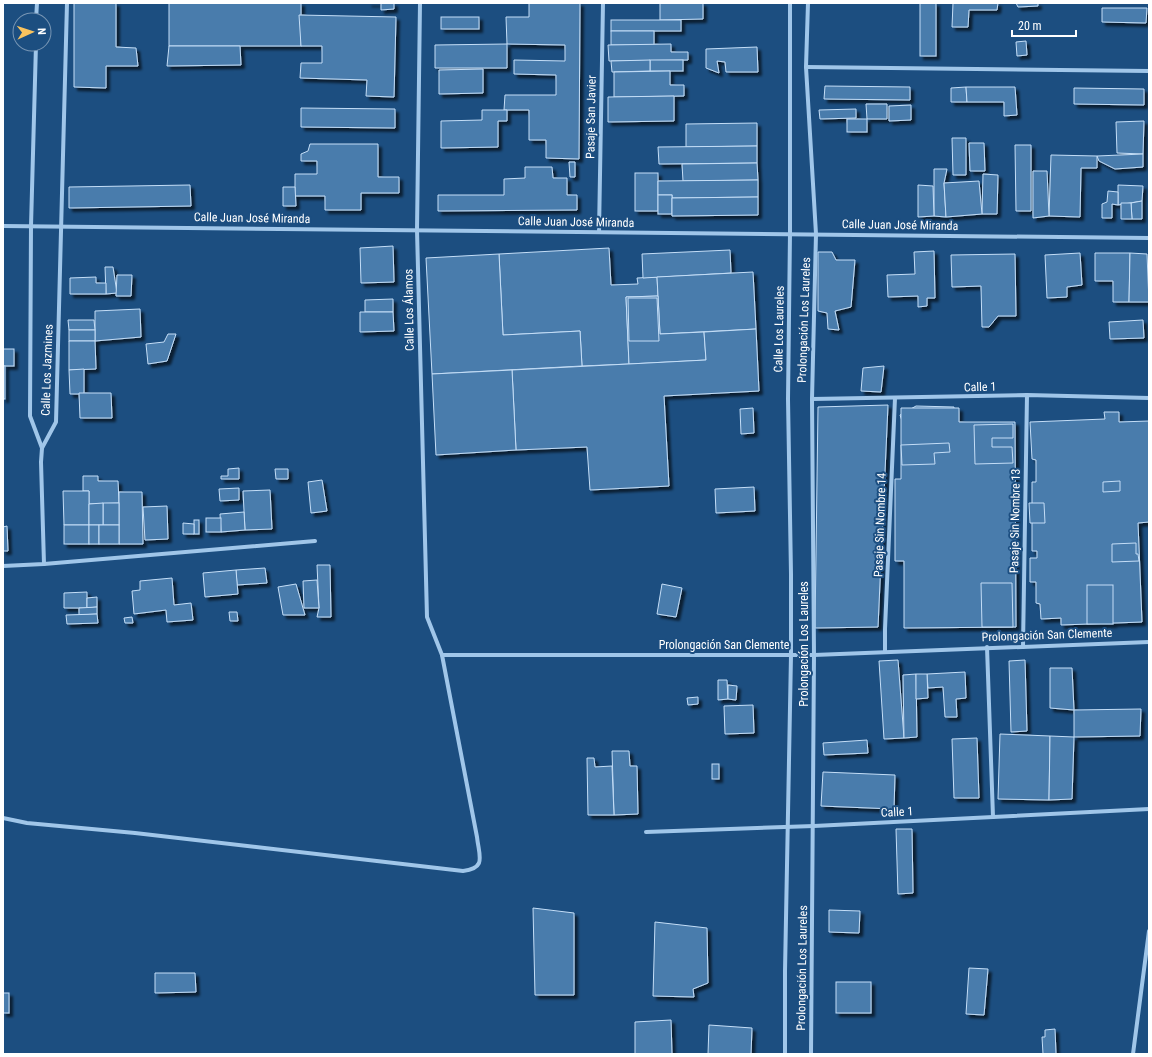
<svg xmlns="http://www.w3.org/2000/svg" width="1152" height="1057" font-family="'Roboto Condensed',sans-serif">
<defs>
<filter id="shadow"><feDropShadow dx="3.5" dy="3.5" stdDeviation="1" flood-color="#0009"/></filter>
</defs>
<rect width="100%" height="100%" fill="#1c4e80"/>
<!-- building -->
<g fill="#497bac" stroke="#c4def7" filter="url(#shadow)">
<polygon points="74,3 116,3 116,47 136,48 138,66 106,66 106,88 74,87"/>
<rect x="169" y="3" width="132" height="43"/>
<polygon points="368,3 394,3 394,9 381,10 381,3"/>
<polygon points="529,3 580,3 579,159 546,158 546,140 529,140 529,110 504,110 505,95 556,95 556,75 514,74 514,60 565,61 565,45 507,44 506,17 529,17"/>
<polygon points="660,3 703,3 703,19 660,20"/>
<rect x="920" y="3" width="16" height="53"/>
<polygon points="953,3 998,3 997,10 969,10 968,27 952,27"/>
<polygon points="1016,3 1038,3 1038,6 1018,7"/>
<polygon points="1102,8 1147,8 1146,23 1102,22"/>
<polygon points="299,15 396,17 394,97 366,96 367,80 300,78 301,63 322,63 322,46 301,46"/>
<rect x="441" y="17" width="38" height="12"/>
<rect x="611" y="20" width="70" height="11"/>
<rect x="611" y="31" width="43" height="14"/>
<polygon points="1026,41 1027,55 1017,56 1016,42"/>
<polygon points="507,44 507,68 435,68 435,45"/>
<polygon points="671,44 671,52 688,52 688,60 609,61 608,45"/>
<polygon points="169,46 240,46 241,65 167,66"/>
<polygon points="757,47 758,72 726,72 725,62 717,61 719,73 706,68 706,49"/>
<rect x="650" y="60" width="33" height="11"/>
<polygon points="650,60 650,71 612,72 611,61"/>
<polygon points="483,69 483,93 439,94 439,70"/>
<polygon points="670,71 670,85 684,85 684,96 614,97 614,72"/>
<polygon points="825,86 910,87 910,100 824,99"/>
<polygon points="966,87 967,102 951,102 951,88"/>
<polygon points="966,87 1015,87 1017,115 1004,116 1004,102 967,102"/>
<polygon points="1074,88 1144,89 1144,105 1074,104"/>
<polygon points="674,96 674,121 608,122 608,97"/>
<polygon points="866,104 887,104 887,119 867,119"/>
<polygon points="911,105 911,120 889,121 889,106"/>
<polygon points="301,108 395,109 395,128 301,127"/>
<polygon points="856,109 856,118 820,119 819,110"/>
<polygon points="482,110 507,110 507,121 498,121 498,147 441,148 441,121 482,120"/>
<rect x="847" y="119" width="20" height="13"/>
<polygon points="1144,121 1143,154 1117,153 1116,122"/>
<polygon points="757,123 757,146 686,147 686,124"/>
<polygon points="952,138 966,138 966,175 953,175"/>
<polygon points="969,143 984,143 985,171 970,171"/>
<polygon points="310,144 378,144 378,177 399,177 399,193 361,193 361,210 325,210 325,196 295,196 295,174 317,174 317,161 301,161 301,154 308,151"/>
<polygon points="1015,145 1031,145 1031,211 1016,211"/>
<polygon points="757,146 757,163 659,164 658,147"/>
<polygon points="1143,154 1143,167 1115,169 1099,161 1097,156"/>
<polygon points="1051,155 1097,156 1097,168 1081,168 1080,217 1049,216"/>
<polygon points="569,162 575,162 575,177 570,177"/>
<polygon points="757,163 758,180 683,181 682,164"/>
<polygon points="525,167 552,167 553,178 567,178 567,195 577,195 577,210 438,211 438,195 504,195 504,179 525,178"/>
<polygon points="934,169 947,169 944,183 946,217 934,216"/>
<polygon points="1033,171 1047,171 1049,216 1033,218"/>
<rect x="635" y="173" width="23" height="38"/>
<polygon points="983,174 998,175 997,214 982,214"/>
<polygon points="758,180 758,197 672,198 672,195 658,195 658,181"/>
<polygon points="979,181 982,214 946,217 944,183"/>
<polygon points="190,185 191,206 69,208 69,187"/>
<polygon points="918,185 933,186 934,216 918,217"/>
<polygon points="1118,185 1143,186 1142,201 1118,205"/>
<polygon points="283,187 295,187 296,206 283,206"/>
<polygon points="1108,191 1118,192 1118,205 1112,204 1112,218 1102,218 1102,204 1107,202"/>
<rect x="658" y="195" width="14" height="19"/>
<polygon points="758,197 758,215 672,216 672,198"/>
<polygon points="1142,201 1142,219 1132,219 1131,203"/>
<polygon points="1121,203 1131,203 1132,219 1121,219"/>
<polygon points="393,246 394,282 361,283 360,248"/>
<polygon points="609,248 611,285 638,284 637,278 657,277 658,296 626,297 629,364 582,366 580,331 503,335 499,254"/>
<polygon points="730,250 731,273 643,278 642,254"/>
<polygon points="934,251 935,298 927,298 927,306 918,307 918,296 888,297 887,275 915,274 914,252"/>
<polygon points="818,252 832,252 836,260 855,260 851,307 835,311 839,330 828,329 827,313 818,311"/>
<polygon points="1080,253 1082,285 1067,287 1067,297 1047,298 1045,255"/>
<polygon points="1095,253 1130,253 1129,302 1113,302 1113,281 1095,281"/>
<polygon points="1130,253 1147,254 1149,302 1129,302"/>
<polygon points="499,254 503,335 580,331 582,366 432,374 426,258"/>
<polygon points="1015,254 1016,316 998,316 989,327 982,327 981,286 952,287 951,255"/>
<polygon points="105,267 113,267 117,293 106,294"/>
<polygon points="753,272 756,329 660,334 657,277"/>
<polygon points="117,275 132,275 131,296 116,296"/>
<polygon points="96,277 96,283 106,283 106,294 70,294 70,278"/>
<polygon points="658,296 660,334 704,332 706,360 629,364 626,297"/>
<polygon points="628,298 657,298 659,341 629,341"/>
<polygon points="393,299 393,312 365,312 365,300"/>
<polygon points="140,309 141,337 95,341 95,311"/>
<polygon points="360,312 393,312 394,331 360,332"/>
<polygon points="68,320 94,320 95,330 69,330"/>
<polygon points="1143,320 1144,338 1110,339 1109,322"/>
<polygon points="756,329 759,391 664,396 669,486 590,490 587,447 516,450 512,370 706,360 704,332"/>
<rect x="69" y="330" width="26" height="11"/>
<polygon points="168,334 176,334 167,361 148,364 146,344 164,342"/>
<polygon points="69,341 95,341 96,369 69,370"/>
<rect x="3" y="349" width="11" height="17"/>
<rect x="3" y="366" width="2" height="33"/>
<polygon points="884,366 881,392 861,391 863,368"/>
<polygon points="84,369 84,394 70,394 69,370"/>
<polygon points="512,370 516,450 436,455 432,374"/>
<polygon points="79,393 111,393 112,418 80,418"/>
<polygon points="888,405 878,627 815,628 818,407"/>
<polygon points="916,406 954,407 953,428 903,424 900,415"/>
<polygon points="753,408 754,433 741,434 740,409"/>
<polygon points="901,408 959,408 959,422 1015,422 1016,627 904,628 904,561 895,561 895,479 901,479"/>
<polygon points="1104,412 1119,412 1119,422 1149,421 1149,522 1138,523 1142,622 1061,625 1061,618 1041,619 1040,604 1036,603 1036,582 1030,582 1030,558 1037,558 1037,551 1032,551 1032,482 1036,482 1036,460 1032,459 1030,422 1105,419"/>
<polygon points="1013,424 1013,438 992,438 992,447 1012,447 1013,463 975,464 974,425"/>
<polygon points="949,443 950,452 934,453 935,464 902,465 901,445"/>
<polygon points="239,468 239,479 221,479 221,476 228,476 228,469"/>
<polygon points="275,469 288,469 288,479 276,479"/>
<polygon points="83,476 98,476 98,481 118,481 119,503 89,504 89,491 83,491"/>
<polygon points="322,480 327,511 311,513 308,482"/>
<polygon points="1120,481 1120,491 1103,492 1103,482"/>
<polygon points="754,487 755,511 716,513 715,489"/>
<polygon points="239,488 239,500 220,501 219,489"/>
<polygon points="270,490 272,529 245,530 243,491"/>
<polygon points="63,491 89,491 89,525 64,525"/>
<polygon points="119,492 142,492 143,544 119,544"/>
<rect x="103" y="503" width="16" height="22"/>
<polygon points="103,503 103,525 89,525 89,504"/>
<polygon points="1029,503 1044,503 1045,523 1030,523"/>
<polygon points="167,506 168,539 145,540 143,507"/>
<polygon points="244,512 245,530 221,532 220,514"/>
<rect x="206" y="518" width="15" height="14"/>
<rect x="194" y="520" width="5" height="14"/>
<polygon points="183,523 194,524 194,534 183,534"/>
<rect x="64" y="525" width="25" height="19"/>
<rect x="89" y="525" width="10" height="19"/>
<rect x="99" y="525" width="20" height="19"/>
<polygon points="7,526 8,551 3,551 3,527"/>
<polygon points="1136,543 1136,554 1138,554 1139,561 1112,562 1112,544"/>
<polygon points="317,565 330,565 331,617 317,617 319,608"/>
<polygon points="265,568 267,583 237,585 236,570"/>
<polygon points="236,570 238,594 205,597 203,573"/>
<polygon points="172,578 174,605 191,603 193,620 167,622 166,610 134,614 132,591 140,590 140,581"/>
<polygon points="317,580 319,608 304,608 303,581"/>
<polygon points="981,583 1012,583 1013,627 982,627"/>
<polygon points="296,584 305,615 283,615 278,587"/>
<polygon points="662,584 682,588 676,617 657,614"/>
<rect x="1087" y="585" width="26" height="39"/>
<polygon points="87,592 87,608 64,608 64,593"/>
<polygon points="97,597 97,607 87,608 87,598"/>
<polygon points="97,607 97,614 79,615 79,608"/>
<polygon points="229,612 237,612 238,621 230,621"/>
<polygon points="97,614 98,623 67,624 66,615"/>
<polygon points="132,617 133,623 125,623 124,618"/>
<polygon points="898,660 904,738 884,739 879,661"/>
<polygon points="1025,660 1027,731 1011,732 1009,661"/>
<polygon points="1050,668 1072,668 1074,710 1050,708"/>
<polygon points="965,672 966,698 956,699 957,717 945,717 943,687 928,688 927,674"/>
<polygon points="916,674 917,737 904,738 903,675"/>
<polygon points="916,674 927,674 928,698 916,699"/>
<polygon points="718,680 727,680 728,699 718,700"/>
<polygon points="728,685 737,686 736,700 728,699"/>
<polygon points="698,697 698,704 688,705 687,698"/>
<polygon points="753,705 754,733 725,734 724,706"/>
<polygon points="1141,709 1140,736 1074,737 1074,710"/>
<polygon points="1000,734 1050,736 1049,800 998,799"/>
<polygon points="1050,736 1074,737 1072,799 1049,800"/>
<polygon points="977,738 979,798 954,798 952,739"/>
<polygon points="867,740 868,753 824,755 823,743"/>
<polygon points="612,751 629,751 630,766 637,766 638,814 614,815"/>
<polygon points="587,758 594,758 595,767 612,766 614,815 588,815"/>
<rect x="712" y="764" width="7" height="15"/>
<polygon points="823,772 895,775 894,809 821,806"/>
<polygon points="896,829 912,829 913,893 898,894"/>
<polygon points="533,908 574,913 574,995 535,995"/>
<polygon points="829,910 860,911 859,933 829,932"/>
<polygon points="655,922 707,928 708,983 693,989 694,997 653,996"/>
<polygon points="969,968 988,969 984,1015 966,1014"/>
<polygon points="155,973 195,973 196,992 155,993"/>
<rect x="836" y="982" width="35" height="31"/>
<rect x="3" y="993" width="6" height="20"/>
<polygon points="671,1020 672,1054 635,1054 635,1022"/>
<polygon points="709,1025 752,1028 751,1054 708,1054"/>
<polygon points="1055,1029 1056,1054 1043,1054 1042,1037 1045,1037 1045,1030"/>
</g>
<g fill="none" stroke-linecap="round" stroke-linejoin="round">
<!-- street -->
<g stroke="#a0c6e9" stroke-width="4">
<polyline points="808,3 806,67 816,234 812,399 814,655 811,1054"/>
<polyline points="36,20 37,3"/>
<polyline points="36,44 31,226 30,416 42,448"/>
<polyline points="806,67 1149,71"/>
<polyline points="3,226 1149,238"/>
<polyline points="599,232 603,3"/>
<polyline points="812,399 1027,395 1149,398"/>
<polyline points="44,564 41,462 42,448 56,422 67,3"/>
<polyline points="3,566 44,564 315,541"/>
<polyline points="987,647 993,817"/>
<polyline points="1023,647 1027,395"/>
<polyline points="885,652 885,629 895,398"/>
<polyline points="442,655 814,655 1149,642"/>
<path d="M3,818L27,823L135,833L463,871C487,868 479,856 477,837L442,655L427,617L417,230L420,3"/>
<polyline points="646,832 814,826 1149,809"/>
<polyline points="785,1054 785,971 791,655 791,574 788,399 790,233 790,3"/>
<polyline points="1133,1054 1149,931"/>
</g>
</g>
<g text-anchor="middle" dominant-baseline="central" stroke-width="4" stroke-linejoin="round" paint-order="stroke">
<!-- street labels -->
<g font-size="12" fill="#fff" stroke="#1c4e80">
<text transform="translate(591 117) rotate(-89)">Pasaje San Javier</text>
<text transform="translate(252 218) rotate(1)">Calle Juan José Miranda</text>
<text transform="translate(576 222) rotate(1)">Calle Juan José Miranda</text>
<text transform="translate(900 225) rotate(1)">Calle Juan José Miranda</text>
<text transform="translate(409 310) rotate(-91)">Calle Los Álamos</text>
<text transform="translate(804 320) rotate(-88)">Prolongación Los Laureles</text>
<text transform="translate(779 329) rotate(-89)">Calle Los Laureles</text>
<text transform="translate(47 370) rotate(-88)">Calle Los Jazmines</text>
<text transform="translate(980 387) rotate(-2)">Calle 1</text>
<text transform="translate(1015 521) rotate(-89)">Pasaje Sin Nombre 13</text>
<text transform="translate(880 525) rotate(-88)">Pasaje Sin Nombre 14</text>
<text transform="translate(1047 635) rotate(-2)">Prolongación San Clemente</text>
<text transform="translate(804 644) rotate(-90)">Prolongación Los Laureles</text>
<text x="724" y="645">Prolongación San Clemente</text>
<text transform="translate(897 812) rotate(-3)">Calle 1</text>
<text transform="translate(802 968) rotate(-89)">Prolongación Los Laureles</text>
</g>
</g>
<!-- border -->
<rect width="1152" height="1057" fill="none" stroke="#ffffff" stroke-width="8"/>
<!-- north arrow -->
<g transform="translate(32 32) rotate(87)"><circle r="19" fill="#1c4e80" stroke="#7795b3"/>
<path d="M0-3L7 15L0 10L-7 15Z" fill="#fac35e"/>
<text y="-6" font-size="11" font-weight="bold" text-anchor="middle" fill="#ffffff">N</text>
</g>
<!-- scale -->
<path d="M1012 30v6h64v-6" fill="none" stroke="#ffffff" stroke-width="2"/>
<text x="1018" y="30" font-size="12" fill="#ffffff" stroke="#1c4e80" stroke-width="3" paint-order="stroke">20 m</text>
</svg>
